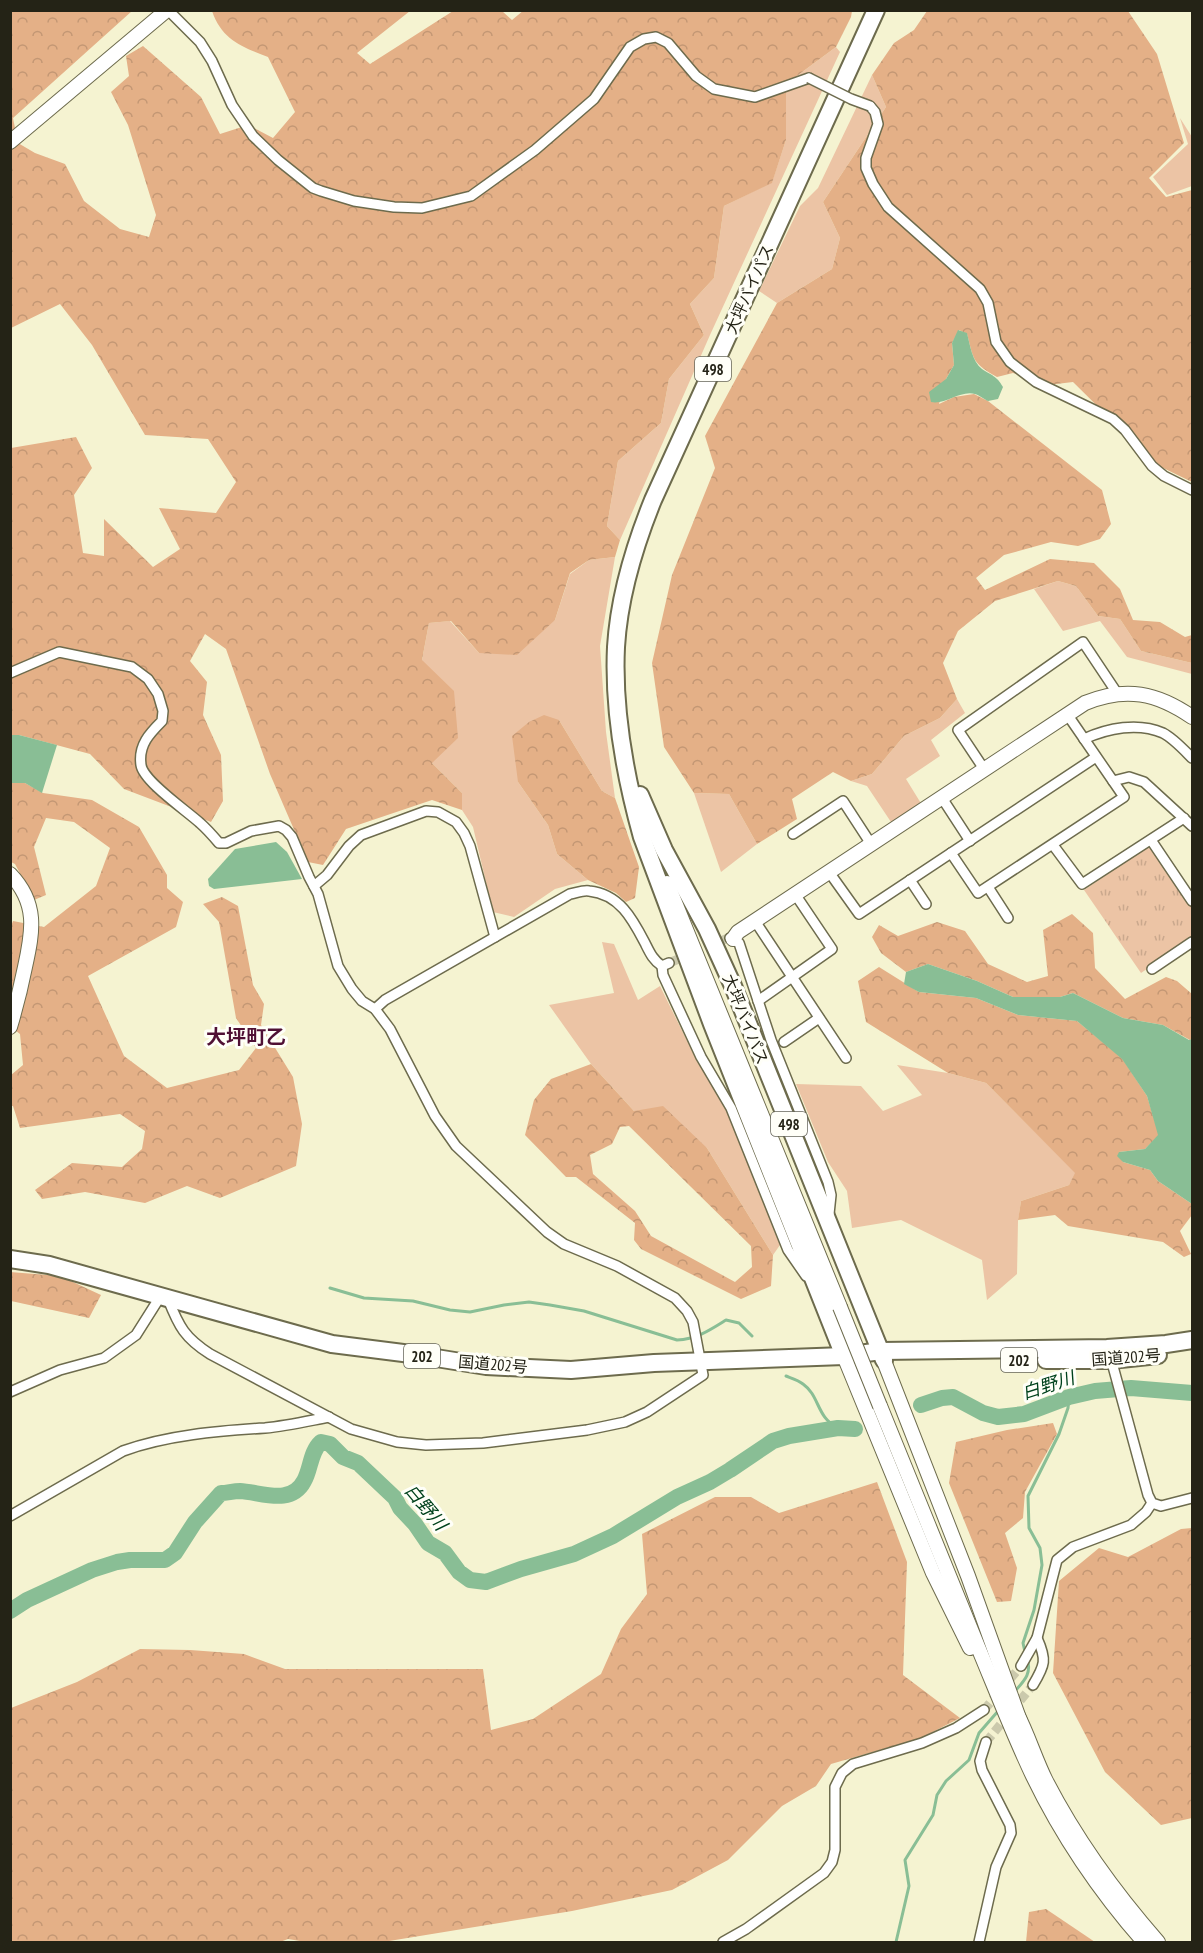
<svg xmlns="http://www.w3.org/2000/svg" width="1203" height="1953" font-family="'PT Sans Narrow','Noto Sans JP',sans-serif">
<defs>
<pattern id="forest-crowns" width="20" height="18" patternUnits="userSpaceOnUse" patternTransform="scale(1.5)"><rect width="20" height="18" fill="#e4b087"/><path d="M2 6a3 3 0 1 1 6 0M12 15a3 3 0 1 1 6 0" fill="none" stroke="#c39774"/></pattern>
<pattern id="park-tufts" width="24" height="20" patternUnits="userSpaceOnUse" patternTransform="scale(1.5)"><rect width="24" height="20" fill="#ecc4a5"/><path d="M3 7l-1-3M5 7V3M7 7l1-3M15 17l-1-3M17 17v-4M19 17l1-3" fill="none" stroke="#caa88d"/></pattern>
</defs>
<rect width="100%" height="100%" fill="#f5f3d1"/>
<!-- grass -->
<g fill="#ecc4a5">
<polygon points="836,47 840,52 710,335 620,540 607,526 618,461 661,423 669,379 704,335 690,304 714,278 724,206 772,182 786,140 786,84"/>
<polygon points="872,75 886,107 823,202 840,238 832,269 777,303 759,291 800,206 818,188"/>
<polygon points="1180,118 1192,137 1192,186 1167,195 1153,177 1188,144"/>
<polygon points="615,557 600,646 606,732 615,798 602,791 559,720 518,782 548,825 557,854 588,880 555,889 514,917 493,912 473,827 462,810 462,793 432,763 422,660 429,623 450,621 479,653 555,620 570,574 589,560"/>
<polygon points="1058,581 1076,586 1098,616 1120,619 1141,651 1192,663 1192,674 1127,657 1100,621 1063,631 1034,589"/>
<polygon points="957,699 965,713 931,740 940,756 906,779 922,805 891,822 867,786 851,781 872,774 904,736 940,718"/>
<polygon points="694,793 729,794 757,844 721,872"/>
<polygon points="602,942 614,944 638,1000 660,986 698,1063 729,1113 780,1245 773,1255 707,1148 634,1111 591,1064 549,1005 614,993"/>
<polygon points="897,1065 948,1073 986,1083 1076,1173 1069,1185 1021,1201 1018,1221 1017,1274 987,1300 982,1260 901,1220 852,1228 847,1191 828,1162 796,1084 861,1086 883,1111 922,1095"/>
</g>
<!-- forest -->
<g fill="url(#forest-crowns)" fill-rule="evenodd">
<path d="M524,10L852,11L851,17L836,47L786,84V140L772,183L724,206L714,278L690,304L704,335L669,379L661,423L618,461L607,526L620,540L615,557L589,560L570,573L555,620L517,655L479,653L451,621L429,623L422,660L454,691L458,738L432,763L462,793V810L432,800L346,829L323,865L308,862L270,774L226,649L205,634L190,661L207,682L203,715L221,755L223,801L211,822L124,789L90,754L19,735H11V448L76,437L92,468L74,495L83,553L104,556V519L153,567L180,549L159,508L216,513L236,482L208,439L145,435L92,345L60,304L11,328V331V11H132L13,118L18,143L35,153L65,164L84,201L120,229L149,237L156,215L128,125L111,92L129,76L126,56L143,46L201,97L220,134L248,125L273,138L295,112L268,57C242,47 222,40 212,11H410L357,53L370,64L453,11H502L512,20Z"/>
<path d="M927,11H1128L1157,54L1184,143L1149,178L1166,197L1192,190V482L1157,465L1073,382L1048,385L1013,373L997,377C972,363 974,360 967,334L959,330L952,343L954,365L946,379L939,404L954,397L974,394L988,401L1102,490L1111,524L1100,539L1078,546L1051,542L1004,555L976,578L985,590L1050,559L1094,563L1120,589L1133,620L1160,622L1185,637L1192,635V663L1141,651L1120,619L1098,616L1076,586L1058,581L995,601L958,631L943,663L957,699L940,718L904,736L872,774L851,781L833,772L792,799L797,819L757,844L729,794L694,793L664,747L652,663L672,575L715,468L705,436L777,303L832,269L840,238L823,202L886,107L872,75L894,43L914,30Z"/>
<polygon points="544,715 559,720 602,791 615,798 639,867 635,898 626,902 616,893 588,880 557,854 548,825 518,782 512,736 529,722"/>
<polygon points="10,783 25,783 43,793 92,800 139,827 167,875 167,888 183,902 176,927 88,976 124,1056 167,1088 239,1070 256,1048 236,1018 219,922 203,904 222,897 238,906 253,985 264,1004 261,1025 293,1077 302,1124 296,1166 220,1198 187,1186 145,1203 85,1192 42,1199 35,1190 72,1163 122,1167 142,1149 145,1131 120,1114 20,1128 13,1106 11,1106 11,1075 23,1065 20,1034 11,1027 11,926 13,921 44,927 96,886 110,848 74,822 46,818 34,847 46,895 34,900 15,864 11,862"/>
<polygon points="1072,914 1093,933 1095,968 1125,999 1166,977 1177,981 1192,994 1192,1039 1190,1040 1163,1025 1123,1018 1073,993 1060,997 1013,997 977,981 928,964 906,972 881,953 872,937 879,925 898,936 937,922 965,931 988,964 1027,982 1048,976 1043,930"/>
<polygon points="879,967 919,992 976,998 1018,1015 1077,1021 1122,1058 1147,1096 1159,1135 1145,1149 1119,1152 1123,1162 1150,1170 1158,1181 1192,1204 1192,1215 1180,1231 1191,1254 1184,1257 1163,1242 1068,1226 1055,1215 1018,1220 1021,1201 1069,1185 1075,1173 986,1083 948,1073 866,1022 858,981"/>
<path d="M591,1064L634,1111L663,1106L707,1148L773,1255L771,1286L741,1299L641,1249L634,1240L635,1223L576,1177H566L525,1135L534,1100L551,1079ZM629,1126L751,1246L752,1267L735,1282L651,1236L635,1211L593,1174L590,1155L612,1144L620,1127Z"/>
<polygon points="10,1272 60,1276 101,1295 89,1318 11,1301"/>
<polygon points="1053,1423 1057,1434 1025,1492 1023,1518 1005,1533 1017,1568 1011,1601 997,1602 949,1483 956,1442 1007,1430"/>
<polygon points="877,1482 907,1562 903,1675 960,1718 921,1738 831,1764 816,1786 782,1806 728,1860 672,1890 572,1911 383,1942 306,1942 288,1939 280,1942 11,1942 11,1708 77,1682 140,1649 190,1650 244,1654 285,1669 483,1669 491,1730 533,1719 601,1674 621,1629 647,1594 642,1534 715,1497 751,1497 779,1513"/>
<polygon points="1192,1528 1192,1818 1161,1825 1105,1772 1053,1673 1059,1581 1099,1548 1128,1557 1181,1529"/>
<polygon points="1046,1909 1095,1942 1026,1942 1029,1912"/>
</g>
<!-- park -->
<polygon fill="url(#park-tufts)" points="1150,845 1192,907 1192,938 1141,973 1084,890"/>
<!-- water -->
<g fill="#89be95">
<path d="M958,330L967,333C970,345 972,361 982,369C992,376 996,375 1003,387L998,399L988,401C984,399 979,395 975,394C960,390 946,405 931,402L929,392L946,379L954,365L952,343Z"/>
<polygon points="11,735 19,735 57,745 42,793 25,783 11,783"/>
<polygon points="276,842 287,852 302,879 214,889 209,886 208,879 235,849"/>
<polygon points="928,964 977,981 1013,997 1060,997 1073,993 1123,1018 1163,1025 1189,1040 1192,1039 1192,1204 1158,1181 1150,1170 1123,1162 1117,1156 1119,1152 1145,1149 1158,1135 1147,1096 1122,1059 1077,1021 1018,1015 976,998 919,992 904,984 906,972"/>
</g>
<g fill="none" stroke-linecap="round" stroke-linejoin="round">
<!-- stream -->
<g stroke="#89be95" stroke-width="3">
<path d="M330,1288L364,1298L413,1301L450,1310L470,1312L504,1305L529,1302L550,1305L584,1311L677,1340C697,1339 710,1330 726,1320L739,1323L752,1336"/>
<path d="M786,1376C791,1378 798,1380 803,1384C820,1396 816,1417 838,1428"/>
<polyline points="1025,1652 1023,1643 1034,1610 1042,1565 1040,1548 1029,1528 1028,1496 1059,1434 1068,1408 1069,1397"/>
<path d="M1015,1691C1025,1680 1032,1673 1027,1658"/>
<polyline points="896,1942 909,1886 905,1860 933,1815 937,1795 946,1781 969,1760 979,1733 999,1710"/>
</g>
<!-- river -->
<g stroke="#89be95" stroke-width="16">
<polyline points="921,1405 942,1398 953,1397 983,1413 998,1417 1024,1414 1069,1397 1095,1391 1131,1388 1192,1393"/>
<path d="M10,1611L27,1600L92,1570L117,1562L130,1560H165L175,1553L195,1522L221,1493C227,1493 233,1491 240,1491C261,1492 291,1506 304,1481C311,1469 310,1452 321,1442L330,1444L343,1457L358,1463L395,1498L400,1508L415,1524L428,1543L445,1553L459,1572L470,1580L486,1582L521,1569L574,1554L613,1536L677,1497L710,1482L730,1470L773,1441L789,1436L838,1428L855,1429"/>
</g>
<!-- street-tunnel -->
<g stroke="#cbc9ac" stroke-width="9" stroke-dasharray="9 4.5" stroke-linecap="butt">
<polyline points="669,963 728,938"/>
<polyline points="984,1710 1021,1666"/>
<polyline points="986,1742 1033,1685"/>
</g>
<defs>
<g id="street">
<polyline points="168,10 200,42 212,61 232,105 253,136 278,160 313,188 321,191 354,201 394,207 422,208 471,196 535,150 594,99 630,47 644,39 656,37 668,43 696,76 714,89 755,97 809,78"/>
<polyline points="870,106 875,112 878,124 866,158 866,168 873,184 888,207 980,289 988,303 996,342 1010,362 1036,382 1113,419 1125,430 1152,466 1164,476 1192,490"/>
<path d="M10,673L59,652L132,667L148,679L158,694L163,711L162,721C150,733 138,745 141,765C143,781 187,811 200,823C207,829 213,836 219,843H226L251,831L279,826L286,830L292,837L309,877L318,894L338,966L352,989L362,1001L375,1009L390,1029L435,1116L456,1146L547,1232L564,1244L617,1266L675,1298L687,1311L693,1322L703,1375L647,1412L625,1422L587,1430L483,1443L426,1445L397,1442L351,1429L210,1354C185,1338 179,1327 168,1299"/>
<path d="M1084,739C1108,728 1138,722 1163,733C1173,738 1184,750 1192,758"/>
<polyline points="984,769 958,730 1083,642 1117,693"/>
<polyline points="1113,781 1129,777 1144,782 1192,826"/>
<polyline points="942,798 970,841"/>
<polyline points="793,834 843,801 871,844"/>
<polyline points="1151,840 1192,901"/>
<polyline points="1053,845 1082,884 1184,818"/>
<polyline points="951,853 978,893 1124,797 1067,714"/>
<polyline points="829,872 859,914 1096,757"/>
<polyline points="910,880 926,904"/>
<polyline points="314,886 327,875 349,846 361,835 426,811 438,812 456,822 464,833 470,846 495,937"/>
<polyline points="988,887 1008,918"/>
<polyline points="755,921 846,1058"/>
<polyline points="730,938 739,943 771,1040 828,1182 831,1195 829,1214"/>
<polyline points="669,963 662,966 663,975 701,1057 731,1108 788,1250 806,1276"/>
<polyline points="1152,969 1192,942"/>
<polyline points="758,1001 832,949 795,894"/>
<path d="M375,1009L385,1000L570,894C576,893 583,890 589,891C620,894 633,920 645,943C650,953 653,960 662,966"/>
<polyline points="784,1042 819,1018"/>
<polyline points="1111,1359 1148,1495 1152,1503 1161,1506 1192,1498"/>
<polyline points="10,1392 60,1370 104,1358 136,1335 160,1297"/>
<path d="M10,1516L123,1451C167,1435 218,1431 265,1428C287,1426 308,1421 329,1417"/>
<polyline points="1021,1666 1037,1638 1057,1560 1073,1547 1131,1525 1146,1512 1152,1503"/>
<path d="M1033,1685C1045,1665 1047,1660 1037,1638"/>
<polyline points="723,1942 746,1929 824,1873 832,1862 835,1850 835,1787 842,1773 853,1764 922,1743 956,1728 984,1710"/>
<polyline points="979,1942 996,1867 1011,1833 1010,1825 982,1770 980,1761 986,1742"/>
</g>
<g id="secondary">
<polyline points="10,142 167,10"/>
<path d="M10,874C38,903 33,931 25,967C21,987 16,1007 10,1027"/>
<polyline points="667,883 840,1307"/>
<path d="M733,939L738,932L1085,703C1126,686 1157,693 1192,717"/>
<polyline points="844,1356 933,1573 970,1648"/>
<polyline points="884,1361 968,1576 1020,1721"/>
<path d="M880,1406C913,1486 945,1567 978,1647C996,1690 1013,1734 1033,1776C1062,1836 1101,1893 1144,1942"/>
<path d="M1017,1714C1028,1735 1035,1759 1046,1781C1076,1839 1115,1893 1158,1942"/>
</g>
<g id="highway">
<polyline points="640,795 664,850 707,929 733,986 884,1360"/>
<polyline points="10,1259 49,1265 332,1344 411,1354 486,1366 571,1370 654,1363 844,1356 881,1351 1107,1348 1166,1344 1192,1340"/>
<path d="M844,1356L712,1024L642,837C625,776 613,710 616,647C619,596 634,547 653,500L876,10"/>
<polyline points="1046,1360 1111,1360 1158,1355"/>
</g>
</defs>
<!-- street casing -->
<use href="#street" stroke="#6d6b4d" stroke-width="12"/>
<!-- secondary casing -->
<use href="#secondary" stroke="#6d6b4d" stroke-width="16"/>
<!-- highway casing -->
<use href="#highway" stroke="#6d6b4d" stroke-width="20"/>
<!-- street -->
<use href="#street" stroke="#fff" stroke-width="9"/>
<!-- secondary -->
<use href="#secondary" stroke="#fff" stroke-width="14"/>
<!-- highway -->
<use href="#highway" stroke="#fff" stroke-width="16"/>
<defs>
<polyline id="street-bridge" points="809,78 851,99 870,106"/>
<polyline id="secondary-bridge" points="840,1307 880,1406"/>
</defs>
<!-- street-bridge casing -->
<use href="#street-bridge" stroke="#6d6b4d" stroke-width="12" stroke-linecap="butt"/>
<!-- secondary-bridge casing -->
<use href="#secondary-bridge" stroke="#6d6b4d" stroke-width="16" stroke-linecap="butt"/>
<!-- street-bridge -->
<use href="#street-bridge" stroke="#fff" stroke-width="9"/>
<!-- secondary-bridge -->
<use href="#secondary-bridge" stroke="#fff" stroke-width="14"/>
</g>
<g text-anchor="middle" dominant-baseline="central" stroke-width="6" stroke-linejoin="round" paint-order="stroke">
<!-- shield labels -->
<g fill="#fffff8" stroke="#66655a" stroke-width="1.5">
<rect x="695" y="357" width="36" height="24" rx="4.5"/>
<rect x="771" y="1112" width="36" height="24" rx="4.5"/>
<rect x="404" y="1344" width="36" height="24" rx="4.5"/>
<rect x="1001" y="1348" width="36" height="24" rx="4.5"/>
</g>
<g font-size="15" font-weight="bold" fill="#242316">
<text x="713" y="369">498</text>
<text x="789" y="1124">498</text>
<text x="422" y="1356">202</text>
<text x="1019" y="1360">202</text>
</g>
<!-- street labels -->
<g font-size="16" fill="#242316" stroke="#fffff8">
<text transform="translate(749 289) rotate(-66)">大坪バイパス</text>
<text transform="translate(746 1019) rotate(68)">大坪バイパス</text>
<text transform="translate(1126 1357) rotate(-4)">国道202号</text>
<text transform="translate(493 1364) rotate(5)">国道202号</text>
</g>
<!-- water labels -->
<g font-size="18" font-style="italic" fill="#00421c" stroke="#fffff8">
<text transform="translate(1048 1385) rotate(-18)">白野川</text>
<text transform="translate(426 1507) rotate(50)">白野川</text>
</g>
<!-- quarter labels -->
<g font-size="20" font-weight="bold" fill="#4f1034" stroke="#fffff8">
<text x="246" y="1037">大坪町乙</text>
</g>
</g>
<!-- border -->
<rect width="1203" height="1953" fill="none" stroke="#242316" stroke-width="24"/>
</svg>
